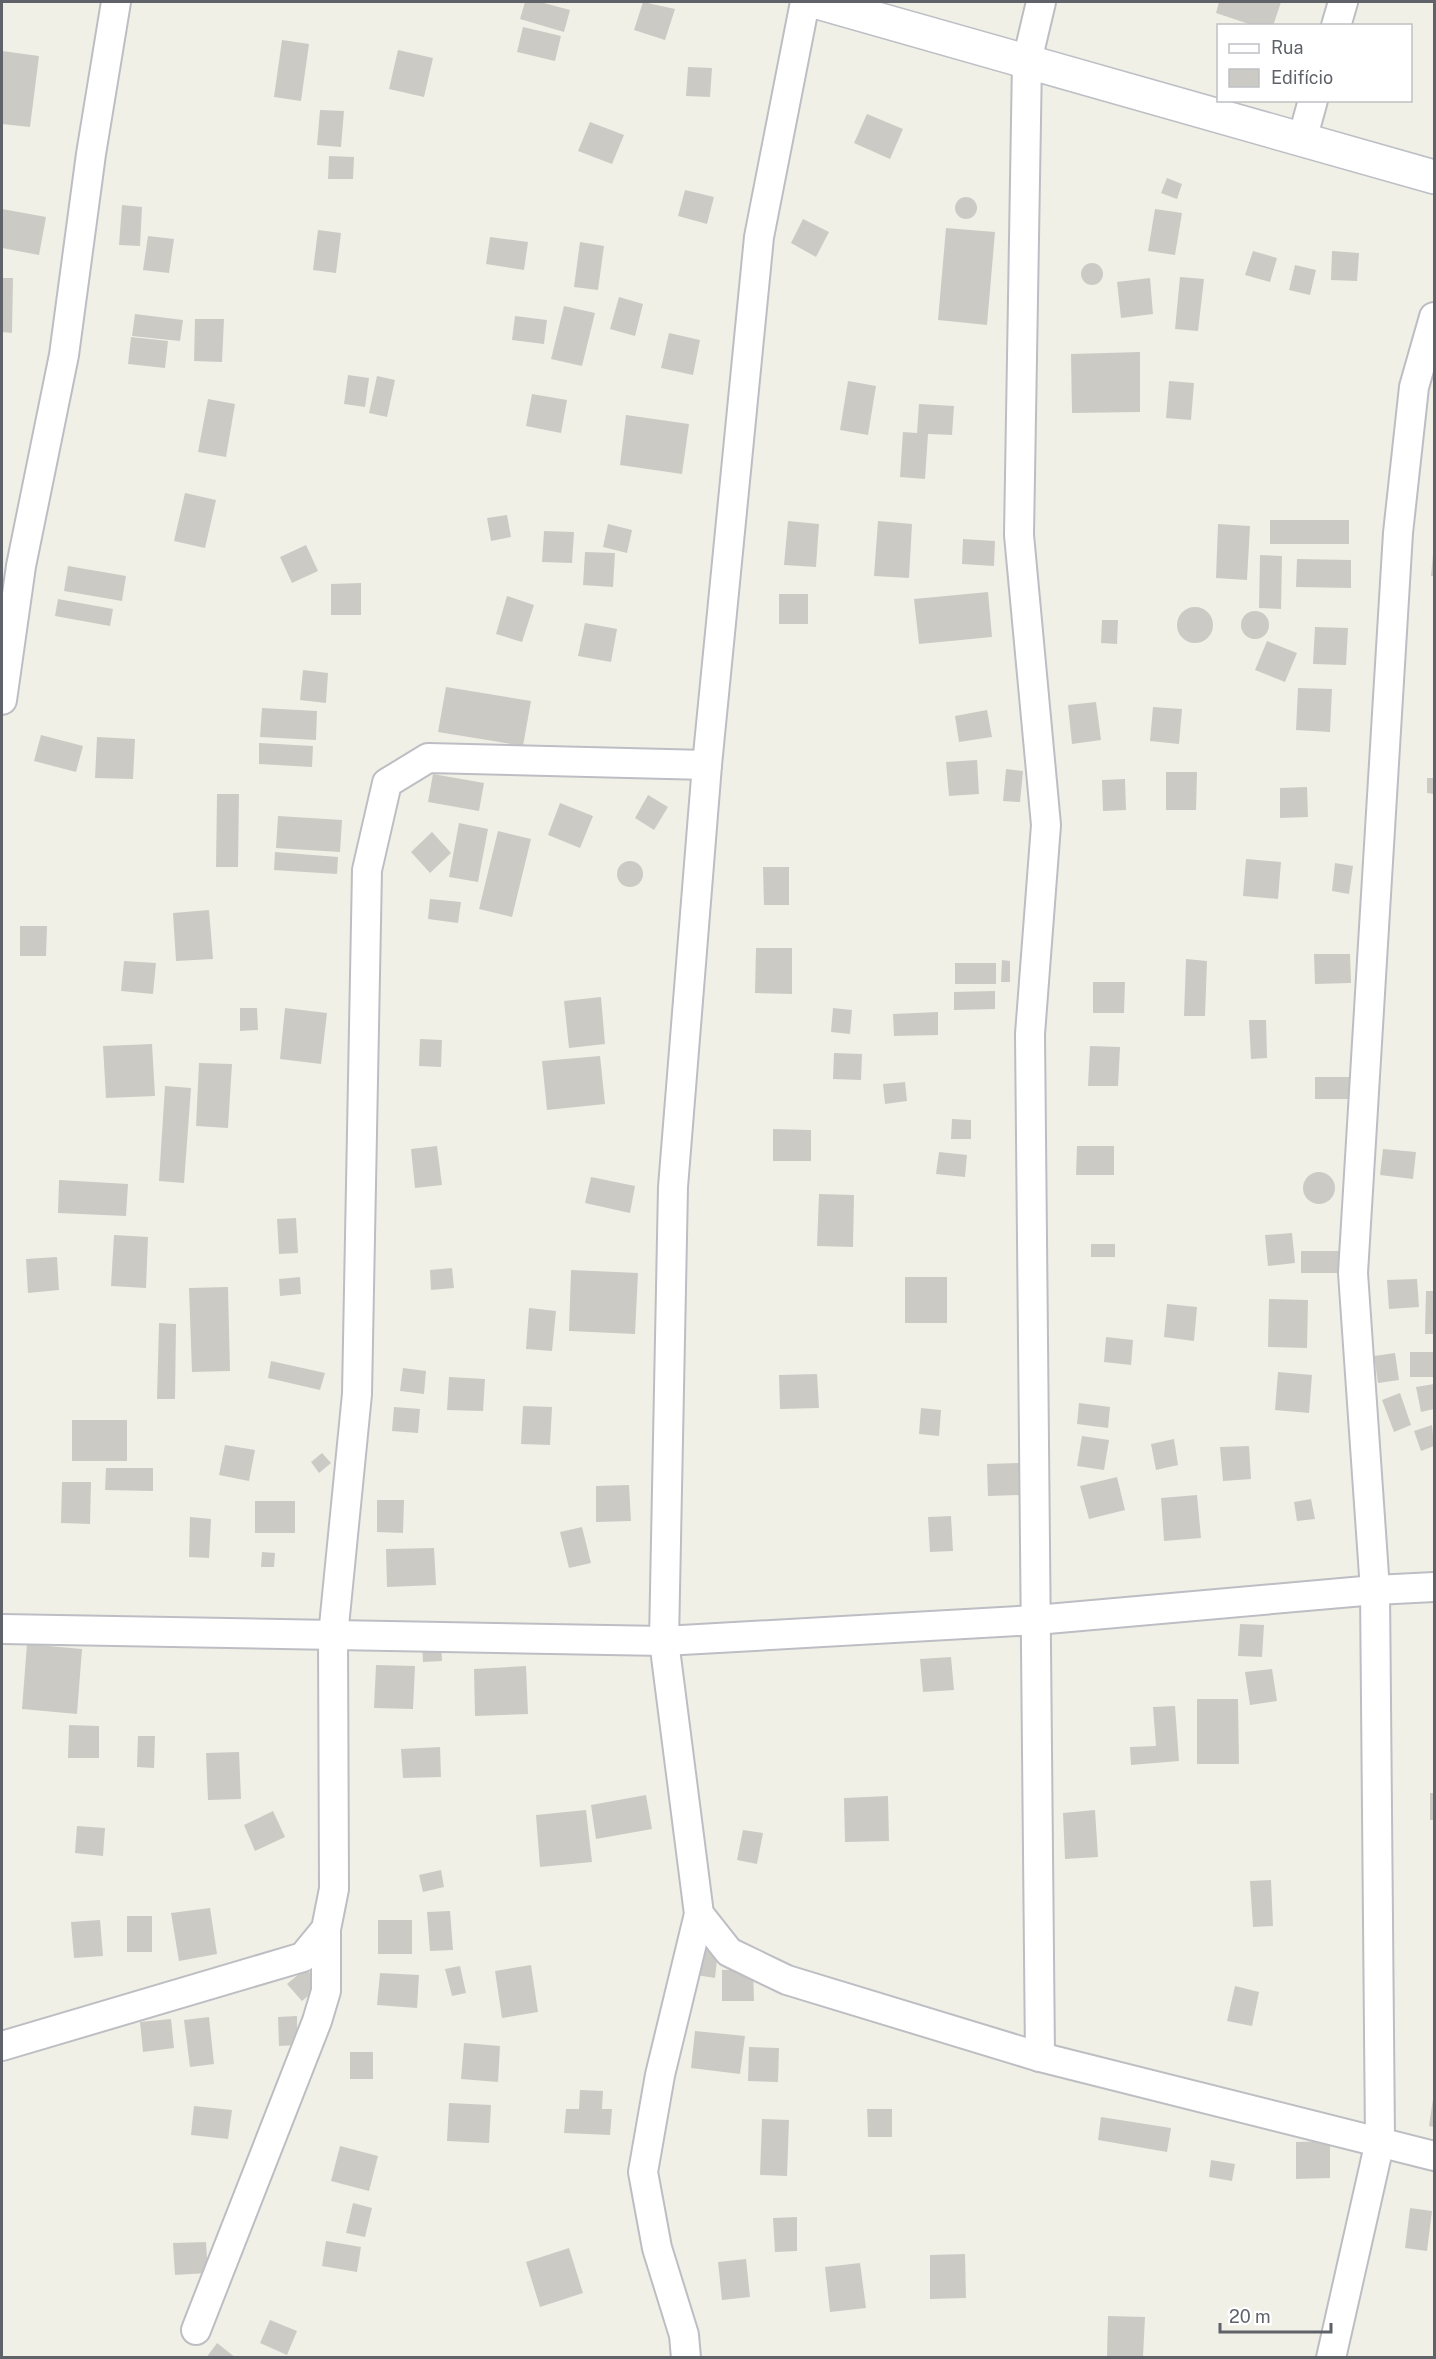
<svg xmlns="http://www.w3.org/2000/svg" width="1436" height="2359" font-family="'Public Sans',sans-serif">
<rect width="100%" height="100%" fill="#f1f0e7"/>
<!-- building -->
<g fill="#cccac4">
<polygon points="525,2 540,2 570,10 564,32 520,19"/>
<polygon points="643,2 675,9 665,40 634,30"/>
<polygon points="1219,2 1281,2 1273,26 1255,26 1216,13"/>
<polygon points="523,27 561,36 555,61 517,52"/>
<polygon points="282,40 309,44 301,101 274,97"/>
<polygon points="398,50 433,58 424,97 389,89"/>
<polygon points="2,51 39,56 30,127 2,124"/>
<polygon points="688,67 712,68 710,97 686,96"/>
<polygon points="320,110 344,111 341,147 317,145"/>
<polygon points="867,114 903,129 890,159 854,143"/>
<polygon points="590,122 624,135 612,164 578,151"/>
<polygon points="329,156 354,157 353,179 328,179"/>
<polygon points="1167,178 1182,184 1177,199 1161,193"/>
<polygon points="685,190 714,197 707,224 678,216"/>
<circle cx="966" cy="208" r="11"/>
<polygon points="122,205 142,207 140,246 119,245"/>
<polygon points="2,209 46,217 39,255 2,248"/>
<polygon points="1155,209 1182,213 1175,255 1148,251"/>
<polygon points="803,219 829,232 816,257 791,243"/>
<polygon points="946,228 995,232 987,325 938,320"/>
<polygon points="318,230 341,233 336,273 313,270"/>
<polygon points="148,236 174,239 169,273 143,270"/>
<polygon points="490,237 528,242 524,270 486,264"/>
<polygon points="580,242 604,246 598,290 574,287"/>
<polygon points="1253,251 1277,258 1270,282 1245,275"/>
<polygon points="1332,251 1359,253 1357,281 1331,280"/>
<circle cx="1092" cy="274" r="11"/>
<polygon points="1295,265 1316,270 1310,295 1289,290"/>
<polygon points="1180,277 1204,279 1198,331 1175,329"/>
<polygon points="2,278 13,278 12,333 2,332"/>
<polygon points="1150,278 1153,314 1121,318 1117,282"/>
<polygon points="619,297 643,304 635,336 610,329"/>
<polygon points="564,306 595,313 582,366 551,359"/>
<polygon points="135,314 183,320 180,341 132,336"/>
<polygon points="515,316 547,320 544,344 512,340"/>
<polygon points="195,319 224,319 222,362 194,361"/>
<polygon points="669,333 700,340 693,375 661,368"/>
<polygon points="131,337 168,341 165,368 128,364"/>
<polygon points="1140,352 1140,412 1072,413 1071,354"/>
<polygon points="348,375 369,378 365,407 344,404"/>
<polygon points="377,376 395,380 387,417 369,413"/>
<polygon points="848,381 876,386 868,435 840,430"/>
<polygon points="1169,381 1194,383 1191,420 1166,418"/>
<polygon points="532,394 567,400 561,433 526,426"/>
<polygon points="208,399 235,404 226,457 198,452"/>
<polygon points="919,404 954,406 952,435 928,434 925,479 900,477 903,432 917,433"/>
<polygon points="626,415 689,424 682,474 620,465"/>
<polygon points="185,493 216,500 205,548 174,541"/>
<polygon points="507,515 511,537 491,541 487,518"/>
<rect x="1270" y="520" width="79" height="24"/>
<polygon points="788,521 819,524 816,567 784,565"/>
<polygon points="878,521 912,524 909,578 874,576"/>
<polygon points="608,524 632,530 627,553 603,547"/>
<polygon points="1218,524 1250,526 1247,580 1216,578"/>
<polygon points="544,531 574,532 572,563 542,562"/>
<polygon points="963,539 995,541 994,566 962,564"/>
<polygon points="306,545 318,571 292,583 280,557"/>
<polygon points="585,552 615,553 613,587 583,585"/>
<polygon points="1433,554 1434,554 1434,576 1431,576"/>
<polygon points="1260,555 1282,556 1281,609 1259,608"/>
<polygon points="1297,559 1351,560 1351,588 1296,587"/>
<polygon points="68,566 126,576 122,601 64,591"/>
<polygon points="361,583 361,615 331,615 331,584"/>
<polygon points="988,592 992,637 919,644 914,599"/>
<rect x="779" y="594" width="29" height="30"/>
<polygon points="507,596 534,605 522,642 496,634"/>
<polygon points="58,599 113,609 110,626 55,616"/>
<circle cx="1195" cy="625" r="18"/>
<circle cx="1255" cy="625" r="14"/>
<polygon points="1102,620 1118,620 1117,644 1101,643"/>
<polygon points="585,623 617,629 611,662 578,656"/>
<polygon points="1315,627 1348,628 1346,665 1313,664"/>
<polygon points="1267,641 1297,653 1285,682 1255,670"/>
<polygon points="303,670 328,673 326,703 300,700"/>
<polygon points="446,687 531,701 523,746 438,732"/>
<polygon points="1298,688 1332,689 1330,732 1296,730"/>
<polygon points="1096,702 1101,740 1072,744 1068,705"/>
<polygon points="1153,707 1182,709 1179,744 1150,741"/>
<polygon points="262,708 317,711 316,740 260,737"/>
<polygon points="987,710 992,737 959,742 955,716"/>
<polygon points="41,735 83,746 76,772 34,761"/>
<polygon points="97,737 135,739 133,779 95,778"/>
<polygon points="259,743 313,746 312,767 259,764"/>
<polygon points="977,760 979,794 949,796 946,762"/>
<polygon points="1006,769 1023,771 1020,802 1003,801"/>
<polygon points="1166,772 1197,772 1196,810 1166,810"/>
<polygon points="433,774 484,783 479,811 428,802"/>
<polygon points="1427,778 1434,778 1434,794 1427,793"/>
<polygon points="1125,779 1126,810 1103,811 1102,780"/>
<polygon points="1307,787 1308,817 1280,818 1280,788"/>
<polygon points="217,794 239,794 238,867 216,867"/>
<polygon points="648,795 668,807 654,830 635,818"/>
<polygon points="560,803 593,816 580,848 548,835"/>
<polygon points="278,816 342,820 340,852 276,848"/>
<polygon points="459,823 488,829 478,882 449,877"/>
<polygon points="498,831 531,839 512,917 479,909"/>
<polygon points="432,832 451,853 430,873 411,852"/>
<polygon points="275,852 338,857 337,874 274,870"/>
<polygon points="1246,859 1281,862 1278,899 1243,896"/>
<circle cx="630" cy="874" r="13"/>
<polygon points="1335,863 1353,866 1349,894 1332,891"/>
<polygon points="763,867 789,867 789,905 764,905"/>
<polygon points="430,899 461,902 458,923 428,919"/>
<polygon points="209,910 213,959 176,961 173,913"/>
<polygon points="20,926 47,926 46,956 20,956"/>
<polygon points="756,948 792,948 792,994 755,993"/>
<polygon points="1314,954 1350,954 1351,983 1315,984"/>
<polygon points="1186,959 1207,961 1205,1016 1184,1016"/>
<polygon points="1002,960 1010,961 1010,982 1001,982"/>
<polygon points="124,961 156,963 153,994 121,991"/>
<rect x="955" y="963" width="41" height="21"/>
<polygon points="1093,982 1125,982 1124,1013 1093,1013"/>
<polygon points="995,991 995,1009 954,1010 954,992"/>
<polygon points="601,997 605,1044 569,1048 564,1001"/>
<polygon points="240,1008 257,1008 258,1030 240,1031"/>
<polygon points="285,1008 327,1013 321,1064 280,1059"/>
<polygon points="833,1008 852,1010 850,1034 831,1032"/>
<polygon points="938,1012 938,1035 894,1036 893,1014"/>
<polygon points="1249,1020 1266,1020 1267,1058 1251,1059"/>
<polygon points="420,1039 442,1040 441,1067 419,1066"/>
<polygon points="152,1044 155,1096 106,1098 103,1046"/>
<polygon points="1090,1046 1120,1047 1118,1086 1088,1086"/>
<polygon points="834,1053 862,1054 861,1080 833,1079"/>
<polygon points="600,1056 605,1104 547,1110 542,1061"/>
<polygon points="199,1063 232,1064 228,1128 196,1126"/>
<rect x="1315" y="1077" width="36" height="22"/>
<polygon points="905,1082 907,1101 885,1104 883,1084"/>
<polygon points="165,1086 191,1088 184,1183 159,1181"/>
<polygon points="952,1119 971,1120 971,1139 951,1139"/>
<polygon points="773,1129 811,1130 811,1161 773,1161"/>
<polygon points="437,1146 442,1185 415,1188 411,1149"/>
<polygon points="1077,1146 1114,1146 1114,1175 1076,1175"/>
<polygon points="1383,1149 1416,1152 1413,1179 1380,1175"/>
<polygon points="939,1152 967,1155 965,1177 936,1174"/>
<circle cx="1319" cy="1188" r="16"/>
<polygon points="591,1177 635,1186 630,1213 585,1203"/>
<polygon points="59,1180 128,1184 126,1216 58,1213"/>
<polygon points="819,1194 854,1195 853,1247 817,1246"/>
<polygon points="296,1218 298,1253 279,1254 277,1219"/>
<polygon points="1292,1233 1295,1263 1268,1266 1265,1235"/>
<polygon points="114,1235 148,1237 146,1288 111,1286"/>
<rect x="1091" y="1244" width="24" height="13"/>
<rect x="1301" y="1251" width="39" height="22"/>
<polygon points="57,1257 59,1290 28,1293 26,1259"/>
<polygon points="452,1268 454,1288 431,1290 430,1270"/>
<polygon points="571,1270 638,1273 635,1334 569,1331"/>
<polygon points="300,1277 301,1294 280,1296 279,1279"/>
<rect x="905" y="1277" width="42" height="46"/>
<polygon points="1417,1279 1419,1307 1389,1309 1387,1280"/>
<polygon points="228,1287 230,1371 192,1372 189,1288"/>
<polygon points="1426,1291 1434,1291 1434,1334 1425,1334"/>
<polygon points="1269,1299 1308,1300 1307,1348 1268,1347"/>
<polygon points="1167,1304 1197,1307 1194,1341 1164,1337"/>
<polygon points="529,1308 556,1311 552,1351 526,1349"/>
<polygon points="159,1323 176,1324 175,1399 157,1399"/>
<polygon points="1106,1337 1133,1340 1131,1365 1104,1362"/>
<rect x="1410" y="1352" width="24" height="25"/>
<polygon points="1395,1353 1399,1380 1378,1383 1374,1356"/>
<polygon points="271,1361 325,1373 320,1390 268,1378"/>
<polygon points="403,1368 426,1371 424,1394 400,1391"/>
<polygon points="1278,1372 1312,1375 1309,1413 1275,1410"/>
<polygon points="817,1374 819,1408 780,1409 779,1375"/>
<polygon points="449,1377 485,1379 483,1411 447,1410"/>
<polygon points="1434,1384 1434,1409 1421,1412 1416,1387"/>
<polygon points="1400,1393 1411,1425 1394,1432 1382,1400"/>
<polygon points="1079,1403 1110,1407 1108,1428 1077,1424"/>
<polygon points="523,1406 552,1407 550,1445 521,1444"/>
<polygon points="394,1407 420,1409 418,1433 392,1431"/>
<polygon points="921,1408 941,1410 939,1436 919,1434"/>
<rect x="72" y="1420" width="55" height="41"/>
<polygon points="1432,1425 1434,1446 1421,1451 1414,1431"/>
<polygon points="1082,1436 1109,1440 1104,1470 1077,1466"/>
<polygon points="1174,1439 1178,1465 1156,1470 1151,1444"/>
<polygon points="225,1445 255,1450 249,1481 219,1475"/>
<polygon points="1249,1446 1251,1479 1223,1481 1220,1447"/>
<polygon points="322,1453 331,1463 319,1473 311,1462"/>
<polygon points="1020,1463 1020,1495 988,1496 987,1464"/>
<polygon points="106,1468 153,1468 153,1491 105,1490"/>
<polygon points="1117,1477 1125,1510 1089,1519 1080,1486"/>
<polygon points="62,1482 91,1482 90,1524 61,1523"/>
<polygon points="629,1485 631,1521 596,1522 596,1486"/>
<polygon points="1197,1495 1201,1538 1164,1541 1161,1498"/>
<polygon points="1311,1499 1315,1519 1297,1521 1294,1502"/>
<polygon points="377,1500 404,1500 403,1533 377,1532"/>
<rect x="255" y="1501" width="40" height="32"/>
<polygon points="951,1516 953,1551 930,1552 928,1517"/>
<polygon points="190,1517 211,1519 209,1558 189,1557"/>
<polygon points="582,1527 591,1563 569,1568 560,1532"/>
<polygon points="434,1548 436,1585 387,1587 386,1549"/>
<polygon points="262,1552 275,1553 274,1567 261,1567"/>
<polygon points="1240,1624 1264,1625 1262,1657 1238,1656"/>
<polygon points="441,1641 442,1661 423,1662 422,1643"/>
<polygon points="27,1644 82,1649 77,1714 22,1709"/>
<polygon points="951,1657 954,1690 923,1692 920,1659"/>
<polygon points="376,1665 415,1666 413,1709 374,1708"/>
<polygon points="526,1666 528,1714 475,1716 474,1669"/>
<polygon points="1272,1669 1277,1701 1250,1705 1245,1672"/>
<polygon points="1197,1699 1238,1699 1239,1764 1197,1764"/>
<polygon points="1175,1706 1179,1761 1131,1765 1130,1747 1156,1746 1153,1707"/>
<polygon points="69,1725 99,1726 99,1758 68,1758"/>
<polygon points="138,1736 155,1736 154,1768 137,1767"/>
<polygon points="440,1747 441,1777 403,1778 401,1749"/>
<polygon points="239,1752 241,1799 208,1800 206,1753"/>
<rect x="1430" y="1793" width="4" height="27"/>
<polygon points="646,1795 652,1829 596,1839 591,1805"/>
<polygon points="888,1796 889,1841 845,1842 844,1798"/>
<polygon points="586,1810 592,1862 540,1867 536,1815"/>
<polygon points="1095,1810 1098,1857 1065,1859 1063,1813"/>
<polygon points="273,1811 285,1837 255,1851 244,1825"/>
<polygon points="77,1826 105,1828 103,1856 75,1853"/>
<polygon points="743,1830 763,1833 757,1864 737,1860"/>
<polygon points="441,1870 444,1887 423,1892 419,1875"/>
<polygon points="1271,1880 1273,1926 1253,1927 1250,1881"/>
<polygon points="210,1908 217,1954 179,1961 171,1913"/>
<polygon points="450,1911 453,1950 430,1951 427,1912"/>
<rect x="127" y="1916" width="25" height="36"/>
<polygon points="100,1920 103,1956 74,1958 71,1922"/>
<rect x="378" y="1920" width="34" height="34"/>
<polygon points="699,1949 718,1951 715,1978 696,1975"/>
<polygon points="531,1965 538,2012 502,2018 495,1971"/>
<polygon points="460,1966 466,1993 452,1996 445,1969"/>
<polygon points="306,1968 320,1986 302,2001 287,1984"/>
<polygon points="753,1969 754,2001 722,2001 722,1970"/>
<polygon points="380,1973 419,1975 417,2008 377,2005"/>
<polygon points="1235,1986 1259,1992 1252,2026 1227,2021"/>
<polygon points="297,2016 297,2045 279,2046 278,2017"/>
<polygon points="209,2017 214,2064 190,2067 184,2020"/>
<polygon points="171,2019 174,2048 143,2052 140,2022"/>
<polygon points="695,2031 745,2036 740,2074 691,2068"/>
<polygon points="464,2043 500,2046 498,2082 461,2079"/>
<polygon points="749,2047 779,2048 778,2082 748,2081"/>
<rect x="350" y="2052" width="23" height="27"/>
<polygon points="580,2090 603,2091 602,2109 612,2109 610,2135 564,2133 566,2109 579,2109"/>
<polygon points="1433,2099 1434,2099 1434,2127 1429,2126"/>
<polygon points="449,2103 491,2105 489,2143 447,2141"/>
<polygon points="194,2106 232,2110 228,2139 191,2135"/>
<polygon points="867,2109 892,2109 892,2137 868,2137"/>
<polygon points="1101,2117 1171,2128 1167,2152 1098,2140"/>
<polygon points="762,2119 789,2120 787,2176 760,2175"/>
<polygon points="1330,2141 1330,2178 1296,2179 1296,2142"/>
<polygon points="340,2146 378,2156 369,2191 331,2181"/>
<polygon points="1211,2160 1235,2164 1232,2181 1209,2177"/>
<polygon points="353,2203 372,2208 365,2237 346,2233"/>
<polygon points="1410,2208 1432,2211 1427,2251 1405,2248"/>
<polygon points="797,2217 797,2251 775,2252 773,2218"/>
<polygon points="326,2241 361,2247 357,2272 322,2266"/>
<polygon points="206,2242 208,2273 175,2275 173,2243"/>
<polygon points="569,2248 583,2293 540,2307 526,2262"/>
<polygon points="965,2254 966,2298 930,2299 930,2255"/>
<polygon points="746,2259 750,2297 722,2300 718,2262"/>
<polygon points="860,2263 866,2308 830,2312 825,2267"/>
<polygon points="1108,2316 1145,2317 1143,2357 1107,2356"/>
<polygon points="270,2320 297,2331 287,2355 260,2343"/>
<polygon points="217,2343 236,2358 206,2358"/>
</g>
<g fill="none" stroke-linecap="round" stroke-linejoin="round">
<defs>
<g id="street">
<polyline points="805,2 759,237 707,765 673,1187 664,1641 699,1914 729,1952 787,1980 1040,2057 1434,2156"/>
<polyline points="1336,26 1343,2"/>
<polyline points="1302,140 1313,100"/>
<polyline points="2,700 21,566 64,355 91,154 116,2"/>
<polyline points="2,1629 664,1641 1036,1620 1375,1590 1434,1587"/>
<polyline points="2,2046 303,1957 326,1929 334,1889 333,1636 357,1394 367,870 387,783 428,758 707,765"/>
<polyline points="1040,2057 1030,1034 1046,825 1019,535 1027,61 1041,2"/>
<polyline points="196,2330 317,2021 326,1991 326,1929"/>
<polyline points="686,2358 684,2335 657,2248 643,2172 660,2075 699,1914"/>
<polyline points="1331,2358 1380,2141 1375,1590 1353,1273 1398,533 1414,387 1434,317"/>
</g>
<polyline id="secondary" points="817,2 1434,177"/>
</defs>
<!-- street casing -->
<use href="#street" stroke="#bcbec3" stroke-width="32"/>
<!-- secondary casing -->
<use href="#secondary" stroke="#bcbfc5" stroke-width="36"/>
<!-- street -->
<use href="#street" stroke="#fff" stroke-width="28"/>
<!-- secondary -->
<use href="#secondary" stroke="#fff" stroke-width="33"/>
</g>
<!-- border -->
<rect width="1436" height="2359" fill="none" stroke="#5f6268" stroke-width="6"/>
<!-- legend -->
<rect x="1217" y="24" width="195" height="78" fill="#ffffff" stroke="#bfc0c3" stroke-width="1.5"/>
<rect x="1229" y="44" width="30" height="9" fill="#ffffff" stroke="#bfc0c3" stroke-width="1.5"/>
<text x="1271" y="54" font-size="18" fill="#5f6268">Rua</text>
<rect x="1229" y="69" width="30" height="18" fill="#cccac4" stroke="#bfc0c3" stroke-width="1.5"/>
<text x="1271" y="84" font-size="18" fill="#5f6268">Edifício</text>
<!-- scale -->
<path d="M1220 2323v9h111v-9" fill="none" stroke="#5f6268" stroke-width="3"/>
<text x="1229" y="2323" font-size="18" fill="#5f6268" stroke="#ffffff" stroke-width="4.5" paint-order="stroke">20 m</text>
</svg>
